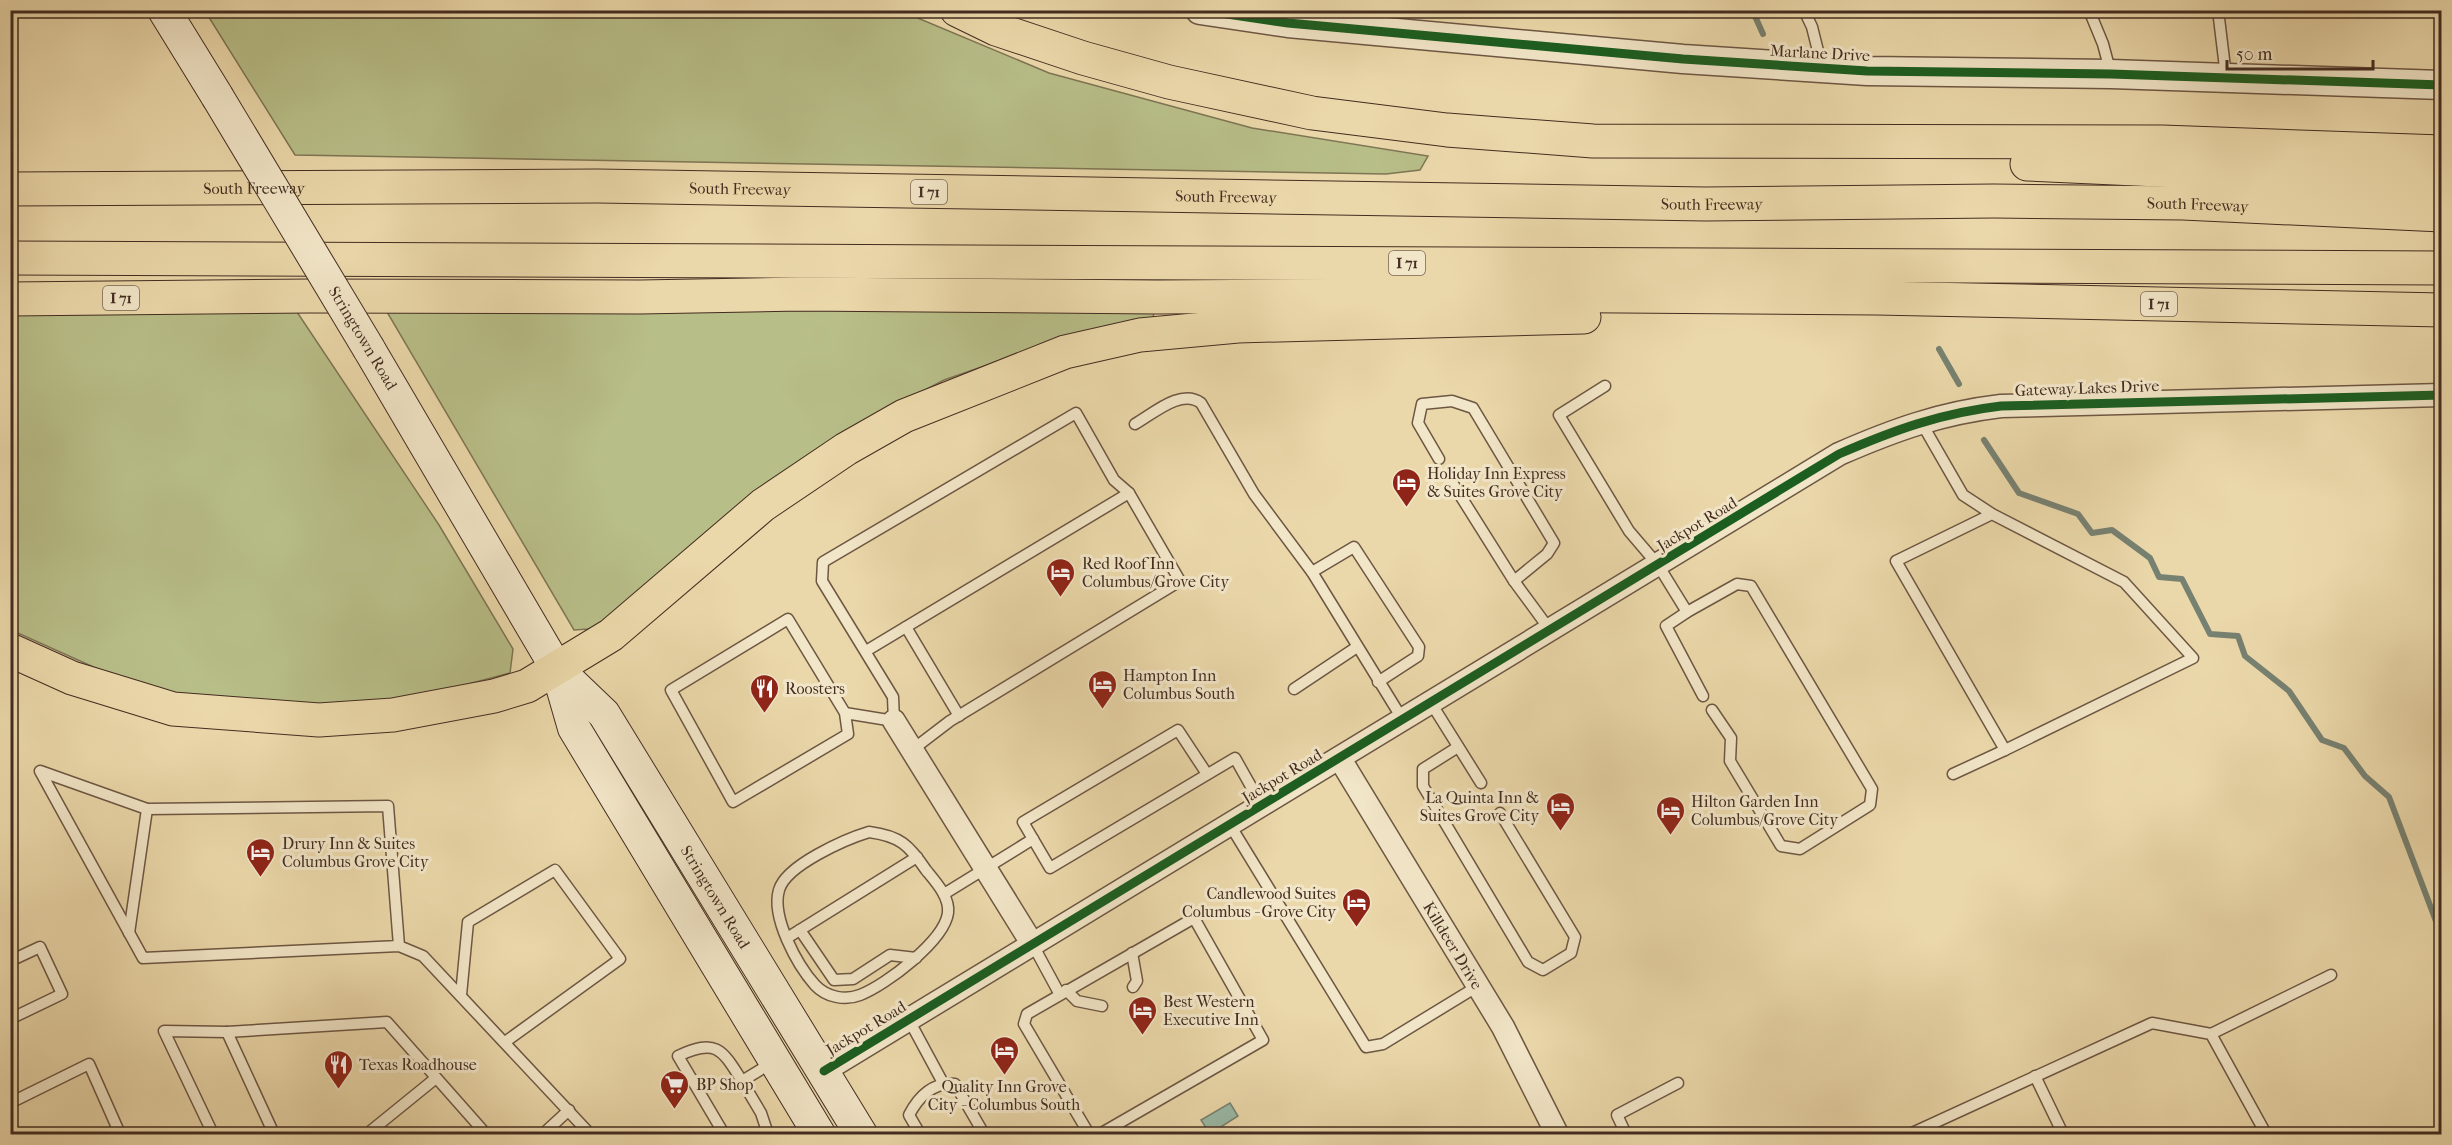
<svg xmlns="http://www.w3.org/2000/svg" width="2452" height="1145" font-family="'IM FELL French Canon',serif">
<rect width="100%" height="100%" fill="#ebd8aa"/>
<filter id="stains"><feTurbulence type="fractalNoise" baseFrequency=".00333" numOctaves="4"/><feColorMatrix values="0 0 0 0 .2 0 0 0 0 .09 0 0 0 0 .02 0 0 0 .5 -.17"/></filter>
<radialGradient id="worn" r=".72"><stop offset=".6" stop-color="#630" stop-opacity="0"/><stop offset="1" stop-color="#630" stop-opacity=".3"/></radialGradient>
<!-- green -->
<g fill="#b8be88" stroke="#7e7554" stroke-width="1.5">
<polygon points="205,11 901,11 1049,73 1252,128 1428,156 1420,170 1386,174 295,155"/>
<polygon points="886,310 1154,311 1153,320 1056,341 944,380 874,417 611,618 589,629 574,630 387,312"/>
<polygon points="297,312 439,525 513,649 510,673 385,706 271,709 138,687 11,630 11,313"/>
</g>
<!-- water -->
<polygon fill="#99baa6" stroke="#778171" stroke-width="1.5" points="1230,1103 1238,1116 1210,1134 1201,1120"/>
<g fill="none" stroke-linecap="round" stroke-linejoin="round">
<!-- stream -->
<g stroke="#778171" stroke-width="6">
<polyline points="1737,10 1754,14 1763,34"/>
<polyline points="1939,349 1959,384"/>
<polyline points="1984,440 2019,493 2078,514 2092,533 2112,530 2150,558 2159,577 2182,579 2210,634 2238,636 2245,656 2289,691 2322,740 2344,748 2365,776 2389,797 2442,937"/>
</g>
<defs>
<g id="service">
<polyline points="1804,10 1812,27 1822,67"/>
<polyline points="2089,10 2103,44 2111,74"/>
<polyline points="2218,10 2226,76"/>
<polyline points="1605,386 1559,415 1629,531 1658,565 1687,612 1737,584 1751,586 1872,789 1870,805 1800,849 1781,846 1730,761 1731,738 1712,710"/>
<polyline points="1921,422 1963,495 1992,514 2124,582 2193,658 2005,750 1896,561 1992,514"/>
<path d="M1135,424C1153,414 1181,388 1201,403L1254,494L1312,572L1403,720"/>
<polyline points="1439,459 1418,423 1422,404 1452,401 1473,408 1554,543 1547,554 1514,581"/>
<polyline points="1453,484 1514,581 1550,630"/>
<polyline points="1312,572 1354,547 1419,647 1418,656 1378,682"/>
<polyline points="1687,612 1666,626 1703,696"/>
<polyline points="906,627 959,716"/>
<polyline points="866,651 1129,493"/>
<polyline points="1294,689 1357,647"/>
<polyline points="1431,703 1481,783"/>
<polyline points="845,713 848,734 733,802 671,690 788,619 845,713 894,721 893,697 822,581 823,562 1076,413 1114,480 1129,493 1180,581 950,721 912,750"/>
<polyline points="1458,747 1423,769 1423,786 1528,962 1543,970 1571,953 1575,937 1500,813"/>
<polyline points="1207,774 1178,730 1023,822 1050,868 1235,758 1262,806"/>
<polyline points="1953,774 2005,750"/>
<polyline points="1230,825 1366,1047 1383,1044 1478,986"/>
<path d="M869,832C900,836 909,845 926,870C935,881 950,897 948,913C944,941 886,985 860,995C845,1001 826,997 815,985C797,965 771,917 779,890C786,865 846,839 869,832Z"/>
<polyline points="944,894 1033,839"/>
<polyline points="800,930 834,980 853,979 890,955 916,958"/>
<polyline points="129,933 147,809"/>
<polyline points="787,938 917,857"/>
<polyline points="1033,945 1059,993"/>
<polyline points="399,946 388,806 147,809 40,771 143,958 399,946 423,956 590,1134"/>
<polyline points="1132,953 1137,981 1133,987"/>
<polyline points="10,961 40,947 62,994 10,1019"/>
<polyline points="1066,990 1077,1001 1102,1006"/>
<polyline points="461,995 468,922 555,870 620,959 505,1042"/>
<polyline points="909,1020 943,1083"/>
<polyline points="227,1032 274,1134"/>
<polyline points="2211,1034 2331,975"/>
<polyline points="2035,1076 2063,1134"/>
<polyline points="10,1103 89,1064 120,1134"/>
<polyline points="213,1134 164,1031 227,1032 387,1022 486,1134"/>
<polyline points="367,1134 436,1078"/>
<polyline points="543,1134 569,1110"/>
<path d="M724,1134L678,1056C716,1038 722,1049 742,1081"/>
<polyline points="768,1134 761,1113 742,1081 773,1062"/>
<path d="M920,1134L909,1115C919,1096 933,1082 955,1084L984,1134"/>
<polyline points="1089,1134 1024,1024 1027,1014 1194,918 1263,1040 1100,1134"/>
<polyline points="1626,1134 1617,1115 1678,1083"/>
<polyline points="1910,1134 2152,1023 2211,1034 2266,1134"/>
</g>
<g id="minor">
<polyline points="894,721 1033,945"/>
<path id="s1" d="M1340,759L1503,1027L1557,1134"/>
<path d="M824,1071L1839,454C1894,430 1941,413 2001,406L2442,395"/>
</g>
<polyline id="tertiary" points="1200,10 1288,23 1683,59 1867,71 2111,74 2442,85"/>
<g id="secondary">
<polyline points="164,10 217,96"/>
<polyline points="369,349 557,669 574,728 819,1134"/>
<path id="s2" d="M558,670L604,714L861,1134"/>
</g>
<g id="motorway">
<polyline points="957,10 996,29 1083,58 1169,82 1312,113 1447,130 1593,141 2162,142 2442,152"/>
<polyline points="2027,164 2442,183"/>
<path id="s3" d="M10,189L598,186L1705,204L1994,201L2183,203L2442,215"/>
<polyline points="10,258 2442,268"/>
<polyline points="10,299 310,296 640,297 800,294 1157,297 1508,295 1876,298 2442,310"/>
<polyline points="10,650 72,678 173,709 319,720 393,715 494,696 527,686 611,635 763,505 846,449 904,416 1065,352 1140,335 1238,326 1584,317"/>
</g>
</defs>
<!-- service casing -->
<use href="#service" stroke="#6d5743" stroke-width="13"/>
<!-- minor casing -->
<use href="#minor" stroke="#6d5743" stroke-width="25"/>
<!-- tertiary casing -->
<use href="#tertiary" stroke="#6d5743" stroke-width="31"/>
<!-- secondary casing -->
<use href="#secondary" stroke="#432c21" stroke-width="34"/>
<!-- motorway casing -->
<use href="#motorway" stroke="#432c21" stroke-width="35"/>
<!-- service -->
<use href="#service" stroke="#f2e6c8" stroke-width="10"/>
<!-- minor -->
<use href="#minor" stroke="#f2e6c8" stroke-width="22"/>
<!-- tertiary -->
<use href="#tertiary" stroke="#f2e6c8" stroke-width="28"/>
<!-- secondary -->
<use href="#secondary" stroke="#f2e6c8" stroke-width="32"/>
<!-- motorway -->
<use href="#motorway" stroke="#ebd8aa" stroke-width="33"/>
<defs>
<polyline id="secondary-bridge" points="217,96 369,349"/>
</defs>
<!-- secondary-bridge casing -->
<use href="#secondary-bridge" stroke="#432c21" stroke-width="34" stroke-linecap="butt"/>
<!-- secondary-bridge -->
<use href="#secondary-bridge" stroke="#f2e6c8" stroke-width="32"/>
<defs>
<g id="cycleway">
<polyline points="1200,10 1288,23 1683,59 1867,71 2111,74 2442,85"/>
<path d="M824,1071L1839,454C1894,430 1941,413 2001,406L2442,395"/>
</g>
</defs>
<!-- cycleway casing -->
<use href="#cycleway" stroke="#f2e6c8" stroke-width="13"/>
<!-- cycleway -->
<use href="#cycleway" stroke="#1b5e20" stroke-width="9"/>
</g>
<!-- icons -->
<defs>
<symbol id="hotel-pin" viewBox="-11 -11 22 30"><path d="M0 17L-7.5 6A9.5 9.5 0 1 1 7.5 6Z" fill="#8f2418" stroke="#f2e6c8"/><path d="M-6-4.5h1.5V1H6V5H4.5V3h-9V5H-6ZM-4 0a1.8 1.8 0 1 1 3.6 0ZM.5 0V-2.5h3Q6-2.5 6 0Z" fill="#fff"/></symbol>
<symbol id="restaurant-pin" viewBox="-11 -11 22 30"><path d="M0 17L-7.5 6A9.5 9.5 0 1 1 7.5 6Z" fill="#8f2418" stroke="#f2e6c8"/><path d="M-5-6h1v4h1v-4h1v4h1v-4h1v5L-1.5 .5V6h-2V.5L-5-1ZM5-6V6H3V1.5H1.5Q1.5-4 5-6Z" fill="#fff"/></symbol>
<symbol id="supermarket-pin" viewBox="-11 -11 22 30"><path d="M0 17L-7.5 6A9.5 9.5 0 1 1 7.5 6Z" fill="#8f2418" stroke="#f2e6c8"/><path d="M-6-5.5h2.5l.6 2H6L4.5 2H-2.5L-4.4-4H-6ZM-1.5 3.2a1.3 1.3 0 1 0 .1 0ZM3 3.2a1.3 1.3 0 1 0 .1 0Z" fill="#fff"/></symbol>
</defs>
<g fill-rule="evenodd">
<use href="#hotel-pin" x="1390" y="466" width="33" height="45"/>
<use href="#hotel-pin" x="1044" y="556" width="33" height="45"/>
<use href="#hotel-pin" x="1086" y="668" width="33" height="45"/>
<use href="#restaurant-pin" x="748" y="672" width="33" height="45"/>
<use href="#hotel-pin" x="1544" y="790" width="33" height="45"/>
<use href="#hotel-pin" x="1654" y="794" width="33" height="45"/>
<use href="#hotel-pin" x="244" y="836" width="33" height="45"/>
<use href="#hotel-pin" x="1340" y="886" width="33" height="45"/>
<use href="#hotel-pin" x="1126" y="994" width="33" height="45"/>
<use href="#hotel-pin" x="988" y="1034" width="33" height="45"/>
<use href="#restaurant-pin" x="322" y="1048" width="33" height="45"/>
<use href="#supermarket-pin" x="658" y="1068" width="33" height="45"/>
</g>
<g text-anchor="middle" dominant-baseline="central" stroke-width="6" stroke-linejoin="round" paint-order="stroke">
<!-- shield labels -->
<g fill="#f2e6c8" stroke="#786453" stroke-width="1.5">
<rect x="911" y="180" width="36" height="24" rx="4.5"/>
<rect x="1389" y="251" width="36" height="24" rx="4.5"/>
<rect x="103" y="286" width="36" height="24" rx="4.5"/>
<rect x="2141" y="292" width="36" height="24" rx="4.5"/>
</g>
<g font-size="15" font-weight="bold" fill="#432c21">
<text x="929" y="192">I 71</text>
<text x="1407" y="263">I 71</text>
<text x="121" y="298">I 71</text>
<text x="2159" y="304">I 71</text>
</g>
<!-- street labels -->
<g font-size="16" fill="#432c21" stroke="#f2e6c8">
<text transform="translate(1820 53) rotate(3)">Marlane Drive</text>
<text stroke="none"><textPath href="#s3" startOffset="244">South Freeway</textPath></text>
<text stroke="none"><textPath href="#s3" startOffset="730">South Freeway</textPath></text>
<text stroke="none"><textPath href="#s3" startOffset="1216">South Freeway</textPath></text>
<text stroke="none"><textPath href="#s3" startOffset="1702">South Freeway</textPath></text>
<text stroke="none"><textPath href="#s3" startOffset="2188">South Freeway</textPath></text>
<text transform="translate(363 338) rotate(59)">Stringtown Road</text>
<text transform="translate(2087 388) rotate(-2)">Gateway Lakes Drive</text>
<text transform="translate(1697 524) rotate(-31)">Jackpot Road</text>
<text transform="translate(1282 776) rotate(-31)">Jackpot Road</text>
<text stroke="none"><textPath href="#s2" startOffset="278">Stringtown Road</textPath></text>
<text stroke="none"><textPath href="#s1" startOffset="218">Killdeer Drive</textPath></text>
<text transform="translate(866 1028) rotate(-31)">Jackpot Road</text>
</g>
<!-- poi labels -->
<g font-size="16" fill="#432c21" stroke="#f2e6c8" text-anchor="start">
<text x="1427" y="473">Holiday Inn Express<tspan x="1427" dy="18">&amp; Suites Grove City</tspan></text>
<text x="1082" y="563">Red Roof Inn<tspan x="1082" dy="18">Columbus/Grove City</tspan></text>
<text x="1123" y="675">Hampton Inn<tspan x="1123" dy="18">Columbus South</tspan></text>
<text x="785" y="688">Roosters</text>
<text x="1539" y="797" text-anchor="end">La Quinta Inn &amp;<tspan x="1539" dy="18">Suites Grove City</tspan></text>
<text x="1691" y="801">Hilton Garden Inn<tspan x="1691" dy="18">Columbus/Grove City</tspan></text>
<text x="282" y="843">Drury Inn &amp; Suites<tspan x="282" dy="18">Columbus Grove City</tspan></text>
<text x="1336" y="893" text-anchor="end">Candlewood Suites<tspan x="1336" dy="18">Columbus - Grove City</tspan></text>
<text x="1163" y="1001">Best Western<tspan x="1163" dy="18">Executive Inn</tspan></text>
<text x="359" y="1064">Texas Roadhouse</text>
<text x="696" y="1084">BP Shop</text>
<text x="1004" y="1086" text-anchor="middle">Quality Inn Grove<tspan x="1004" dy="18">City - Columbus South</tspan></text>
</g>
</g>
<!-- margin -->
<rect width="2452" height="1145" fill="none" stroke="#ebd8aa" stroke-width="36"/>
<rect x="12" y="12" width="2428" height="1121" fill="none" stroke="#432c21" stroke-width="3"/>
<rect x="18" y="18" width="2416" height="1109" fill="none" stroke="#432c21" stroke-width="1.5"/>
<!-- scale -->
<path d="M2227 60v9h146v-9" fill="none" stroke="#432c21" stroke-width="3"/>
<text x="2236" y="60" font-size="18" fill="#432c21" stroke="#f2e6c8" stroke-width="4.5" paint-order="stroke">50 m</text>
<rect width="100%" height="100%" filter="url(#stains)"/>
<rect width="100%" height="100%" fill="url(#worn)"/>
</svg>
